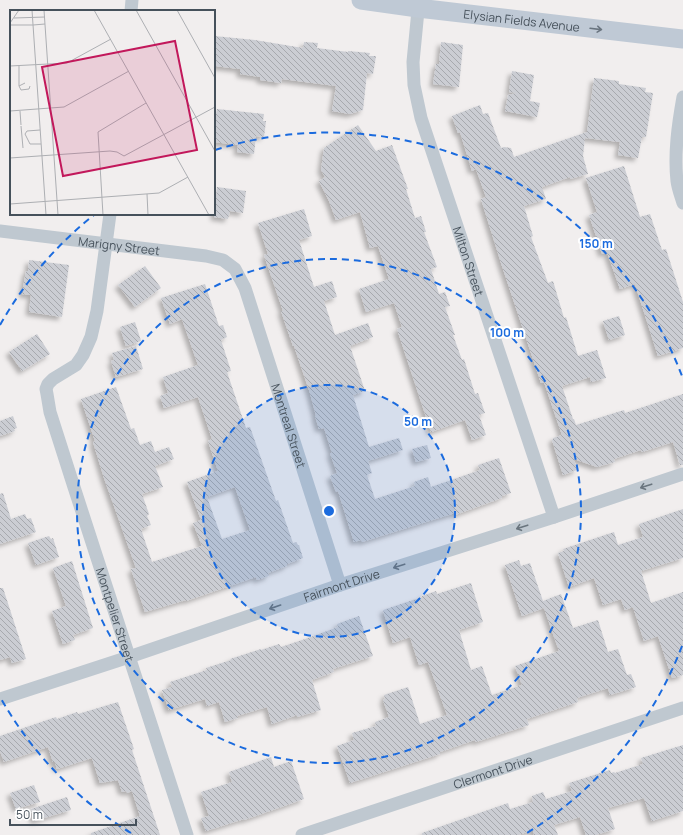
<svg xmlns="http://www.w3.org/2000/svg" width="683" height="835" font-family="Manrope,sans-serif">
<defs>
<pattern id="building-back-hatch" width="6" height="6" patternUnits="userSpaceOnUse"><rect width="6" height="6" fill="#cbcdd3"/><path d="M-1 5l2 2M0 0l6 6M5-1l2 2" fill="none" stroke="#a7a9ae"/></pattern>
<filter id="shadow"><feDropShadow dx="-3.5" dy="3.5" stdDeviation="2" flood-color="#0004"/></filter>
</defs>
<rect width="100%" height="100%" fill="#f1eeee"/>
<!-- building -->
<g fill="url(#building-back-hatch)" fill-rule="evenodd" filter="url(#shadow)">
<polygon points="214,36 255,40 303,48 304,42 318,43 317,48 348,52 348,51 370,53 369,56 376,56 373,74 367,73 363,110 350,114 332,111 336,86 282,79 281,83 260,80 260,77 240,74 240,69 214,66"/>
<polygon points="441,42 463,45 459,87 433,84 436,64 439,64"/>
<polygon points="512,71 534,75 530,101 540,103 537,117 505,111 508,95 516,93 509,92"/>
<polygon points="594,78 619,81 619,84 646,88 645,92 653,93 646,137 642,137 638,158 618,155 620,142 585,138 583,156 588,174 570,179 570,177 542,187 546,199 524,206 533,236 531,237 548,283 553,281 564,318 566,317 578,356 597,350 606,378 591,382 590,377 562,386 573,419 574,419 576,425 624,410 625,413 683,394 683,465 680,465 673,442 642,452 641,450 614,459 615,462 597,467 574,459 577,470 563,475 552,440 553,439 553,438 562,435 544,382 541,383 502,266 481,199 486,197 476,169 472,171 460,132 458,133 452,116 480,105 483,114 488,113 501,148 504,147 511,148 514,157 587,132"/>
<polygon points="217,109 264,114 263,121 266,121 264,137 256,136 254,154 237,152 238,145 214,142 214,113 216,114"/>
<polygon points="358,125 376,151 392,145 408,189 406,189 415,218 421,216 426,232 424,232 437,267 431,269 439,294 445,292 450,306 445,307 455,335 453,335 462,360 464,359 475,394 478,393 485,413 479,415 486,435 472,440 465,420 431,432 397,329 402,327 394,303 366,312 359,289 389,279 378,246 370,248 360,212 336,220 329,201 319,181 325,177 321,170 324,148"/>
<polygon points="624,166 640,217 650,214 662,250 666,249 683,302 683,348 658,356 635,284 620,289 607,252 602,254 589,215 597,212 586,178"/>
<polygon points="217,187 246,191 243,213 230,211 228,219 214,217 214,198 216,199"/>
<polygon points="304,209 312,236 299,240 314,287 332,281 337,297 324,301 335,335 368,323 373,337 350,346 365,391 353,395 369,447 399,438 403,450 368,461 372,473 367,475 375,499 415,486 414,482 428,477 431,487 480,470 478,465 499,458 511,493 502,496 502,498 455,515 455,513 394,532 362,542 361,540 354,542 338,491 336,492 330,476 337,473 330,453 332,453 324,428 319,429 315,416 316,416 310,393 294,346 293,346 281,311 283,311 264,255 268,254 258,223"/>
<polygon points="29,260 69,265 62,317 29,312 31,295 22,294 26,271 28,271"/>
<polygon points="145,266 161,288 135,307 118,285"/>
<path d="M205,284L219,326L223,325L227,337L221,340L231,371L227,372L246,428L250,427L276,501L278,500L293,543L296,542L298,545H299L303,558L287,564V566L268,573L269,576L257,580L256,577L186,601V600L145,612L131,569L136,568L104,478L93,442L95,441L81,399L116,387L131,429L134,428L140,445L151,441L155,452L169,447L174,459L155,466L163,487L142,494L149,514L147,516L151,525L141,529L152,562L202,546L193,523L201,520L187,482L218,471L208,441L212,439L198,397L164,408L160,396L168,393L163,377L198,365L182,319L170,324L161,298ZM235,487L250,530L222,539L207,497Z"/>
<polygon points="619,316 625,335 609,340 603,321"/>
<polygon points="135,322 141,341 126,346 120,327"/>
<polygon points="37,334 50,354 22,371 9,352"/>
<polygon points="136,346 143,369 116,377 111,361 114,360 112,353"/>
<polygon points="13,416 17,428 14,429 15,431 0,436 0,421"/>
<polygon points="427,445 431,458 416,462 412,449"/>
<polygon points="3,493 11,519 25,514 27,519 31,518 36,532 0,544 0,494"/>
<polygon points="683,509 683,558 641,571 651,603 683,592 683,675 672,678 658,636 644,641 633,607 625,610 621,599 603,605 594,578 569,587 558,553 564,551 563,549 614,532 618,545 643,537 639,524"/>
<polygon points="49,536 51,539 53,538 59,557 36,565 28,543"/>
<polygon points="519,560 521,566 530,563 543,601 561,594 573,628 598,620 608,652 618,649 627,675 631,674 636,687 610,695 608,688 577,698 578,702 527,719 529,725 476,742 475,740 440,752 440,754 350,783 337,746 354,740 352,733 376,726 375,722 389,717 383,700 385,699 384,695 408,687 420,724 447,715 428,662 419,665 410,637 393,643 383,610 422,597 422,596 436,591 437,594 471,583 483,622 459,630 471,670 482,666 492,695 522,685 515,666 559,651 544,608 522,616 505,565"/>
<polygon points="72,561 93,628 73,635 75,640 63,644 52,611 66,606 53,568"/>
<polygon points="0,588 3,588 26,659 12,663 10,657 0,660"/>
<polygon points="359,616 373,656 333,669 334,672 312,680 321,710 297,717 297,715 272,724 267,707 237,716 238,718 225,722 219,702 207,706 205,699 169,710 162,690 172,687 170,682 207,670 206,668 231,660 230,659 261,649 261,650 279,644 281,647 305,639 338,627 337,624"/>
<polygon points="118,702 134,749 132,750 160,835 91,835 91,833 140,816 132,791 127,793 126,791 122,792 118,780 100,783 92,758 57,769 55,762 53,762 48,747 4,762 0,751 0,736 56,717 57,719 77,712 78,714"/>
<polygon points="683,745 683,811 652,821 644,798 608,808 615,829 596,835 586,835 580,817 554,825 558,835 534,835 533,830 518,835 422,835 422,833 508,803 510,809 533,802 532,796 543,792 546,799 572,791 569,783 610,770 611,773 614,772 615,773 643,764 641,758"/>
<polygon points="271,757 274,767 291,761 304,799 244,820 244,819 206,831 201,818 209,816 201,792 232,782 229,772"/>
<polygon points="34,785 40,802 16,809 10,793"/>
<polygon points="67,797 71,810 34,821 31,809"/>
</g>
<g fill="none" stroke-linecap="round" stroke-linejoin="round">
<!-- street -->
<g stroke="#bfc8d0" stroke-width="13">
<path id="s1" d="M419,0L413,62L414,85L421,118L554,517"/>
<polyline points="131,11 132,0"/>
<path d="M683,97C678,125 674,153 677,181C678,189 681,196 683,203"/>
<path id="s2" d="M110,214L97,311L91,337L83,355L76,365L53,379L48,384L46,389L47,394L50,412L73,484L187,835"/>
<path id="s3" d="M0,231L206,256L223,260L235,269L245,288L340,585"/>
<path id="s4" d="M0,699L129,657L340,585L554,517L683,474"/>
<path id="s5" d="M302,835L683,708"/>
</g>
<!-- secondary -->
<path stroke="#bfc9d5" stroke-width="19" id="s6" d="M361,0L418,8L683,39"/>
</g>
<!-- one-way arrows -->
<defs><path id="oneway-shaft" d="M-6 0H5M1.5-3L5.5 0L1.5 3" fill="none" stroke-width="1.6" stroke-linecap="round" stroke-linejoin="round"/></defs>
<use stroke="#6a7580" href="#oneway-shaft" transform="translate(596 29) rotate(7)"/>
<g stroke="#6a757e">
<use href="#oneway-shaft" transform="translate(646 486) rotate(162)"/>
<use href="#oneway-shaft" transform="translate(522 527) rotate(162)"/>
<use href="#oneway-shaft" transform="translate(399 566) rotate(162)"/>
<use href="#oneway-shaft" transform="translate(275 607) rotate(161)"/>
</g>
<!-- distance rings -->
<circle cx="329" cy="511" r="126" fill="#1b6bde" fill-opacity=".12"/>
<g fill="none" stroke="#1b6bde" stroke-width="2" stroke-dasharray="7 5">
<circle cx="329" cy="511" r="126"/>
<circle cx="329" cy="511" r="252"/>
<path d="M682 646A378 378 0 0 1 527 833M131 833A378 378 0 0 1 0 697M0 325A378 378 0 0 1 94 215M215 150A378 378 0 0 1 682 376"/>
</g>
<g text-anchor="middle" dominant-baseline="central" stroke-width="4" stroke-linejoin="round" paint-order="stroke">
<!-- street labels -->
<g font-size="12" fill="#46515b" stroke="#fff">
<text stroke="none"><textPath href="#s6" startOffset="162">Elysian Fields Avenue</textPath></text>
<text stroke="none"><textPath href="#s3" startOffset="120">Marigny Street</textPath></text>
<text stroke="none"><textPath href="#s1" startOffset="270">Milton Street</textPath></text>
<text stroke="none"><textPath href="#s3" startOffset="406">Montreal Street</textPath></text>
<text stroke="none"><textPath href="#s4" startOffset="360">Fairmont Drive</textPath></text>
<text stroke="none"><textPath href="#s2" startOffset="432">Montpelier Street</textPath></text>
<text stroke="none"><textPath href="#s5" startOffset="201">Clermont Drive</textPath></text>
</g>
</g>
<!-- overview -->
<g transform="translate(10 10)">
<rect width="205" height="205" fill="#f1eeee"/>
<path fill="none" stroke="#adafb3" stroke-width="1" d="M22,0L36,205M34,0L48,205M84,0L199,205M126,0L205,141M167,0L205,68M4,8L35,7M0,13L9,0M0,15H23M23,15L35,14M9,55V76L15,73M0,56L57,53L101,29M9,76L11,80L19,79L20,76M0,101L54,97L119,61M10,101L11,115M11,116L13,138M30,120L17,121L15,124L20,134H31M0,148L100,141L107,142L114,146L205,97M137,184L138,205M0,194L149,183L178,167M93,205L88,122L136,93"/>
<path fill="#c2185b" fill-opacity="0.15" stroke="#c2185b" stroke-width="2" d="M165,31L187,140L53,166L32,57Z"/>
<rect width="205" height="205" fill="none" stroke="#46515b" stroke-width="2"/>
</g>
<circle cx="329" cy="511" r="6" fill="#1b6bde" stroke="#fff" stroke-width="2"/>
<g font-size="12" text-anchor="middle" font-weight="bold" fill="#1b6bde" stroke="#fff" stroke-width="4" stroke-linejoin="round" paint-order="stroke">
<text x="596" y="248">150 m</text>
<text x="507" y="337">100 m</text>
<text x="418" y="426">50 m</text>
</g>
<!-- scale -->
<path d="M10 819v6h126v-6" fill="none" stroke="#46515b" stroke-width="2"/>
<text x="16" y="819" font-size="12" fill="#46515b" stroke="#ffffff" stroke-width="3" paint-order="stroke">50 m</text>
</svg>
